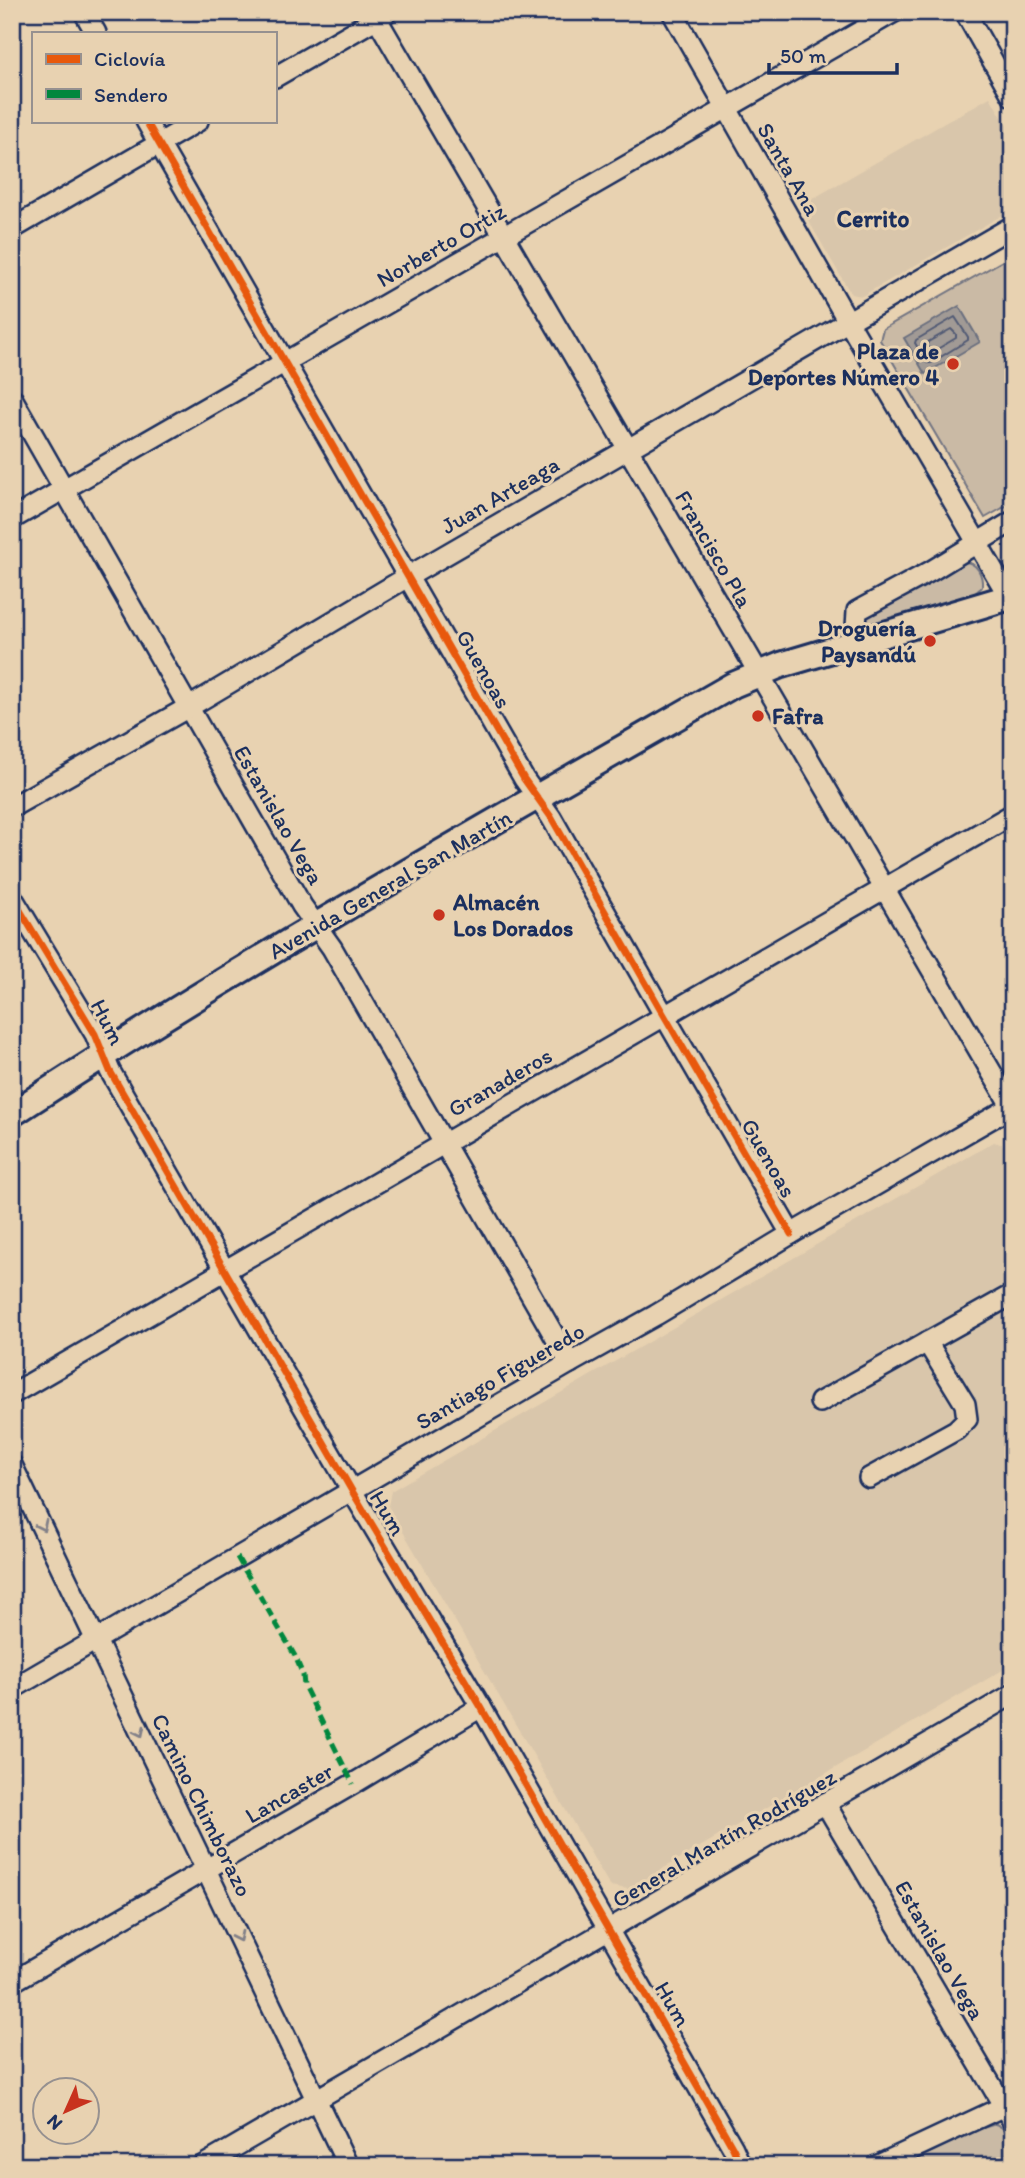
<svg xmlns="http://www.w3.org/2000/svg" width="1025" height="2178" font-family="Itim,sans-serif">
<rect width="100%" height="100%" fill="#e8d2b1"/>
<filter id="ink" filterUnits="userSpaceOnUse"><feTurbulence type="fractalNoise" baseFrequency=".0143" numOctaves="2"/><feDisplacementMap in="SourceGraphic" scale="14" xChannelSelector="R" yChannelSelector="G"/><feConvolveMatrix kernelMatrix="1 2 1 2 8 2 1 2 1" color-interpolation-filters="sRGB"/></filter>
<g filter="url(#ink)">
<!-- built -->
<g fill="#d9c6ab">
<polygon points="990,97 1013,136 1013,209 862,296 851,294 800,206"/>
<polygon points="994,1142 1007,1146 1013,1156 1013,1664 628,1889 610,1886 388,1506 391,1491"/>
</g>
<!-- green -->
<g fill="#cabaa5" stroke="#727482" stroke-width="2">
<polygon points="1013,255 1013,502 985,518 880,340 883,329"/>
<path d="M964,562C977,562 983,575 982,587L973,595L874,626L867,623L866,617Z"/>
<path d="M996,2124C1013,2132 1013,2150 1013,2166H902L976,2130Z"/>
</g>
<!-- water -->
<polygon fill="#a19a95" stroke="#6b6f7f" stroke-width="2" points="959,306 980,342 925,374 904,338"/>
<g fill="none" stroke-linecap="round" stroke-linejoin="round">
<!-- shore -->
<g stroke="#515a74" stroke-width="2">
<polygon points="955,317 968,337 968,340 931,363 927,363 915,343 916,340"/>
<polygon points="951,329 956,334 956,338 934,351 929,350 927,345 928,342"/>
</g>
<defs>
<g id="minor">
<polyline points="84,12 96,33"/>
<polyline points="373,12 1013,1109"/>
<polyline points="672,12 849,323 1013,604"/>
<polyline points="965,12 1013,97"/>
<polyline points="275,77 386,13"/>
<polyline points="146,121 524,779 551,817 664,1015 791,1234"/>
<polyline points="12,229 198,121"/>
<polyline points="12,398 302,906 332,948 570,1363"/>
<polyline points="12,519 894,12"/>
<polyline points="855,642 857,611 931,571 1013,521"/>
<polyline points="12,807 189,707 409,576 1013,226"/>
<polyline points="12,897 95,1034 110,1071 352,1491 481,1707 733,2148 741,2166"/>
<polyline points="12,1394 1013,814"/>
<polyline points="820,1402 1013,1294"/>
<polyline points="12,1465 348,2166"/>
<polyline points="869,1478 956,1430 967,1419 965,1404 927,1342"/>
<polyline points="12,1689 570,1363 656,1315 791,1234 1013,1106"/>
<polyline points="825,1803 1013,2122"/>
<polyline points="12,1982 353,1784 481,1707"/>
<polyline points="202,2166 1013,1694"/>
<polyline points="876,2166 1013,2102"/>
</g>
<path id="major" d="M12,1114C246,961 490,824 733,685L781,665L1013,596"/>
</defs>
<!-- minor casing -->
<use href="#minor" stroke="#1b2f5e" stroke-width="24"/>
<!-- major casing -->
<use href="#major" stroke="#1b2f5e" stroke-width="30"/>
<!-- minor -->
<use href="#minor" stroke="#e8d2b1" stroke-width="19"/>
<!-- major -->
<use href="#major" stroke="#e8d2b1" stroke-width="24"/>
<!-- quiet -->
<polyline stroke="#00873e" stroke-width="5" stroke-dasharray="10 5" stroke-linecap="butt" points="237,1557 295,1656 303,1675 304,1686 353,1784"/>
<defs>
<g id="cycleway">
<polyline points="146,121 524,779 551,817 664,1015 791,1234"/>
<polyline points="12,897 95,1034 110,1071 352,1491 481,1707 733,2148 741,2166"/>
</g>
</defs>
<!-- cycleway casing -->
<use href="#cycleway" stroke="#e8d2b1" stroke-width="11"/>
<!-- cycleway -->
<use href="#cycleway" stroke="#e8590c" stroke-width="7"/>
</g>
<!-- one-way arrows -->
<defs><path id="oneway-chevron" d="M-2-3.5L2.5 0L-2 3.5" fill="none" stroke-width="1.6" stroke-linecap="round" stroke-linejoin="round" transform="scale(1.75)"/></defs>
<g stroke="#828088">
<use href="#oneway-chevron" transform="translate(42 1526) rotate(64)"/>
<use href="#oneway-chevron" transform="translate(140 1732) rotate(64)"/>
<use href="#oneway-chevron" transform="translate(238 1937) rotate(64)"/>
</g>
</g>
<!-- markers -->
<g fill="#c8321e" stroke="#e8d2b1" stroke-width="2.5">
<circle cx="953" cy="364" r="7"/>
<circle cx="930" cy="641" r="7"/>
<circle cx="758" cy="716" r="7"/>
<circle cx="439" cy="915" r="7"/>
</g>
<g text-anchor="middle" dominant-baseline="central" stroke-width="6" stroke-linejoin="round" paint-order="stroke">
<!-- street labels -->
<g font-size="23" fill="#1b2f5e" stroke="#e8d2b1">
<text transform="translate(789 169) rotate(60)">Santa Ana</text>
<text transform="translate(441 245) rotate(-30)">Norberto Ortiz</text>
<text transform="translate(500 495) rotate(-30)">Juan Arteaga</text>
<text transform="translate(714 549) rotate(60)">Francisco Pla</text>
<text transform="translate(484 669) rotate(60)">Guenoas</text>
<text transform="translate(279 815) rotate(60)">Estanislao Vega</text>
<text transform="translate(390 884) rotate(-30)">Avenida General San Martín</text>
<text transform="translate(108 1022) rotate(63)">Hum</text>
<text transform="translate(500 1082) rotate(-30)">Granaderos</text>
<text transform="translate(769 1158) rotate(60)">Guenoas</text>
<text transform="translate(500 1376) rotate(-30)">Santiago Figueredo</text>
<text transform="translate(388 1513) rotate(59)">Hum</text>
<text transform="translate(289 1793) rotate(-30)">Lancaster</text>
<text transform="translate(202 1805) rotate(64)">Camino Chimborazo</text>
<text transform="translate(724 1838) rotate(-30)">General Martín Rodríguez</text>
<text transform="translate(940 1950) rotate(60)">Estanislao Vega</text>
<text transform="translate(673 2004) rotate(60)">Hum</text>
</g>
<!-- poi labels -->
<g font-size="23" font-weight="bold" fill="#1b2f5e" stroke="#e8d2b1" text-anchor="end">
<text x="939" y="351">Plaza de<tspan x="939" dy="26">Deportes Número 4</tspan></text>
<text x="916" y="628">Droguería<tspan x="916" dy="26">Paysandú</tspan></text>
<text x="772" y="716" text-anchor="start">Fafra</text>
<text x="453" y="902" text-anchor="start">Almacén<tspan x="453" dy="26">Los Dorados</tspan></text>
</g>
<!-- neighbourhood labels -->
<g font-size="24" font-weight="bold" fill="#1b2f5e" stroke="#e8d2b1">
<text x="873" y="218">Cerrito</text>
</g>
</g>
<!-- margin -->
<rect width="1025" height="2178" fill="none" stroke="#e8d2b1" stroke-width="42"/>
<rect x="21" y="21" width="983" height="2136" fill="none" stroke="#1b2f5e" stroke-width="2.5" filter="url(#ink)"/>
<!-- legend -->
<rect x="32" y="32" width="245" height="91" fill="#e8d2b1" stroke="#969190" stroke-width="2"/>
<rect x="46" y="54" width="35" height="10" fill="#e8590c" stroke="#969190" stroke-width="2"/>
<text x="94" y="66" font-size="21" fill="#1b2f5e">Ciclovía</text>
<rect x="46" y="89" width="35" height="10" fill="#00873e" stroke="#969190" stroke-width="2"/>
<text x="94" y="102" font-size="21" fill="#1b2f5e">Sendero</text>
<!-- north arrow -->
<g transform="translate(66 2111) rotate(225)"><circle r="33" fill="#e8d2b1" stroke="#969190" stroke-width="2"/>
<path d="M0-5L12 26L0 18L-12 26Z" fill="#c8321e"/>
<text y="-10" font-size="19" font-weight="bold" text-anchor="middle" fill="#1b2f5e">N</text>
</g>
<!-- scale -->
<path d="M769 63v10h128v-10" fill="none" stroke="#1b2f5e" stroke-width="3.5"/>
<text x="780" y="63" font-size="21" fill="#1b2f5e" stroke="#e8d2b1" stroke-width="5" paint-order="stroke">50 m</text>
</svg>
